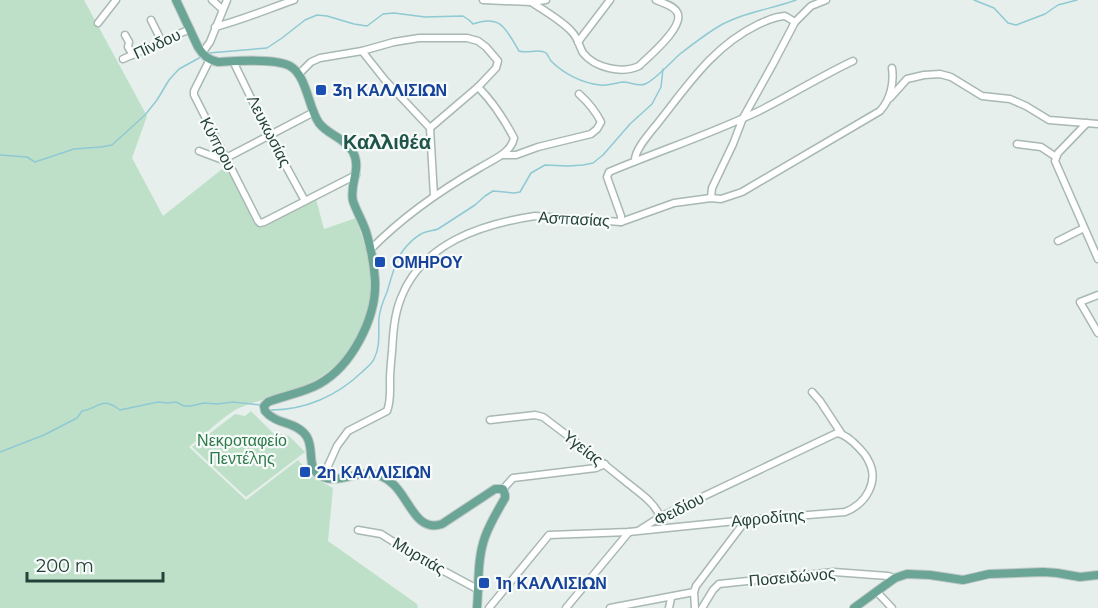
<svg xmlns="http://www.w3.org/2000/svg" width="1098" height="608" font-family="Montserrat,sans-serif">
<rect width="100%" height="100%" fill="#e6efeb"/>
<!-- green -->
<g fill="#bfe0c8">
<path d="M0,0H84L147,116L132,158L163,216L226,166L254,223L260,227L316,199L324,229L356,218C363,240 371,261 372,284C372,296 368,309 364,320C350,360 327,378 288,392C270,399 248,402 232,412C217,422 203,436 189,447L246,500L298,460L313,477L333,488L328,541L417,604L418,608H0Z"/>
<polygon points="251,411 273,433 289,436 305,452 246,497 192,447 235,414 245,416"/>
</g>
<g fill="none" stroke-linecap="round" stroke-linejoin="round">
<!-- stream -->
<g stroke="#8ec9d4" stroke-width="1.5">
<polyline points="974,0 994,8 1008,23 1016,25 1045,14 1058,5 1077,0"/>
<path d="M209,53L267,48L282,38L305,20L317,15L327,16L354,24L367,26L383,14L394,13L425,17L463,16L469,20L473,24C502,14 506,30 519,51C527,54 539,48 546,53C548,55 549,58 551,61C564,74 582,83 600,85C608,86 615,83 623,82C630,82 639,87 645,84C654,81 672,61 680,54C693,44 707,33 721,25C744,12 772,9 796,0"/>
<polyline points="0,155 27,157 35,162 74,149 101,147 112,145 145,115 157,100 169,80 179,69 201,57"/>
<path d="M271,410C305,410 337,396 362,372C366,368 372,364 374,359C381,346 378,331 379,318C380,308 383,301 387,292C390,282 393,271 397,261C400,252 412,239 421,234C426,231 433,231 438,229L475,205L485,196L493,191L514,193L520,192L531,173L545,165L568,166L583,165L593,163L603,155L630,124L652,104L661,87L663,69"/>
<path d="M0,452L44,435L77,418L82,411C100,408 101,396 120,410L158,402L168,403L176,402L184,406H191L204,403L217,404L233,402L260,405"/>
</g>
<defs>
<g id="minor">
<polyline points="212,0 222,9"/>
<polyline points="483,0 531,2 546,0"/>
<path d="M531,2C542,9 564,22 572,32C578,38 579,46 583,53C595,68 622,74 639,66C648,57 686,26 677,12C673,5 662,3 656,0"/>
<polyline points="151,20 162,42"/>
<polyline points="98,23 116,0"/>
<path d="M215,27C242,20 268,9 294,0"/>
<polyline points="125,35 129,42 128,47 133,55"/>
<polyline points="578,42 610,0"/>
<polyline points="362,51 385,80 430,128 434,196"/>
<polyline points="202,53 210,42 227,0"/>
<polyline points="123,59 190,29"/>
<polyline points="210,59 194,91 194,95 258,221 260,223 264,222 356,175"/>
<polyline points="233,61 269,135 305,201"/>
<polyline points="299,74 311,62 320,58 362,51 394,42 419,38 467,38 478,41 486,47 498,61 496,68 478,87 430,128"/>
<polyline points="890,98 907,79 924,75 940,74 951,77 982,96 1010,99 1026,106 1049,120 1098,124"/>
<polyline points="1087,123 1058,153 1055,161 1098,259"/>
<polyline points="1017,144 1041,147 1056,157"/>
<polyline points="199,151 228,162"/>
<path d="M502,155H516L538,147L591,134L597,129L601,122C595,110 589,103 579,94"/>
<polyline points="226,158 314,112"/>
<path d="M635,161C634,149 653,130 661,119C690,82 715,45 759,24C768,20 776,16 785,16L795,22"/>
<polyline points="711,198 712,188 733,144 743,118 773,64 795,22 811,6 826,0"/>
<path d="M621,222V216L607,177L609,172C659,151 711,134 759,111C791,95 821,76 853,61"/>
<polyline points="1058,241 1084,228"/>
<path d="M370,250C403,216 441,190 481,167C494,159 511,153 514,138C504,119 493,102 478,87"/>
<polyline points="1098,295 1080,302 1098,333"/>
<polyline points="812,392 820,401 841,433"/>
<path d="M490,420L535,415L543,417C571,438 598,459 625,481C637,491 655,502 660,517"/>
<path d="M323,477L337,446L348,431L387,411C391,401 390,391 390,380C390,371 391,362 392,352C393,335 394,315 401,298C422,243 482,224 535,216L621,222L674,203L711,198L721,199L742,192L880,111C891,99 894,82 892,68"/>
<polyline points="503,489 513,478 596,468 605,464"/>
<polyline points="358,530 381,534 416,556 479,590"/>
<polyline points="877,592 892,608"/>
<path d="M489,608L549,535L629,532L638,531L660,517L837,433C844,434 848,438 853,442C859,448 865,453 868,460C880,481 866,504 845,512L746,520L638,531"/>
<polyline points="566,608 629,532"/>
<polyline points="610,608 694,592"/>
<polyline points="669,608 671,598"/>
<polyline points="695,608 694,592 696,586 746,520"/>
<polyline points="702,608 713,590 719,584 834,572 888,576 895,578"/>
</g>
<g id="major">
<path d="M176,0L198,47C203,55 208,60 218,62C236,61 275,58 290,66C307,76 308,107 319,123C328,135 345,138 353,152C362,169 349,184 353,201C357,213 364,223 367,235C371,249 374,265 375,280C377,317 352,366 319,384C303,393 285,395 268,402L264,406L265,411C276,425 297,421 307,437C315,451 305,469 323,477C344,486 367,460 393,484C409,498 416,533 442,524L495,489H503L505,495V498C498,510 490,523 485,537C477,559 479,584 477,608"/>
<polyline points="854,608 895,578 907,574 930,575 963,580 989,574 1043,572 1057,573 1080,577 1098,575"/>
</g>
</defs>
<!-- minor casing -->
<use href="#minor" stroke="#a8b8b2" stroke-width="9"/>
<!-- major casing -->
<use href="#major" stroke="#c2cac8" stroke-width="10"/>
<!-- minor -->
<use href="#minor" stroke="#fff" stroke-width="6"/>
<!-- major -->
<use href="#major" stroke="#6aa596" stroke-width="8"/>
</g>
<!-- markers -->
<g fill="#1a4fb4" stroke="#f7fbf9" stroke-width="2">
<rect x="315" y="84" width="12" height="12" rx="3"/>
<rect x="374" y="256" width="12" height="12" rx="3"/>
<rect x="299" y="466" width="12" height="12" rx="3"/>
<rect x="478" y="577" width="12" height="12" rx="3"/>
</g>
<g text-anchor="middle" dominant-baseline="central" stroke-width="4.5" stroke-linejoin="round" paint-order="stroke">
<!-- street labels -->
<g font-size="16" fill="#24423a" stroke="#f7fbf9">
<text transform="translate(157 44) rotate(-25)">Πίνδου</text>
<text transform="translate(269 131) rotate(63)">Λευκωσίας</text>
<text transform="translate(218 144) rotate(62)">Κύπρου</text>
<text transform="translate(574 219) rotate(3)">Ασπασίας</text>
<text transform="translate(583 448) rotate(38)">Υγείας</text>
<text transform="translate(679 509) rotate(-27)">Φειδίου</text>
<text transform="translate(768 518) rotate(-5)">Αφροδίτης</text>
<text transform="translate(419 556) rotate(30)">Μυρτιάς</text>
<text transform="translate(792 577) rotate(-5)">Ποσειδώνος</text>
</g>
<!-- transit labels -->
<g font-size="16" font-weight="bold" fill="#164399" stroke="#f7fbf9" text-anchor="start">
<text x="333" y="90">3η ΚΑΛΛΙΣΙΩΝ</text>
<text x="392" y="262">ΟΜΗΡΟΥ</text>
<text x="317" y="472">2η ΚΑΛΛΙΣΙΩΝ</text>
<text x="496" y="583">1η ΚΑΛΛΙΣΙΩΝ</text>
</g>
<!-- park labels -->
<g font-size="16" fill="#2d7a4b" stroke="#f7fbf9">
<text x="242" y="440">Νεκροταφείο<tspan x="242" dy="18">Πεντέλης</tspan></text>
</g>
<!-- quarter labels -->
<g font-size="20" font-weight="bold" fill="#1f5548" stroke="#f7fbf9">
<text x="387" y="142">Καλλιθέα</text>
</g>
</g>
<!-- scale -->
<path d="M27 572v9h136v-9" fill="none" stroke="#24423a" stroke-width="3"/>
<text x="36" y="572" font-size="18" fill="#24423a" stroke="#f7fbf9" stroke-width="4.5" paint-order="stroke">200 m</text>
</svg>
